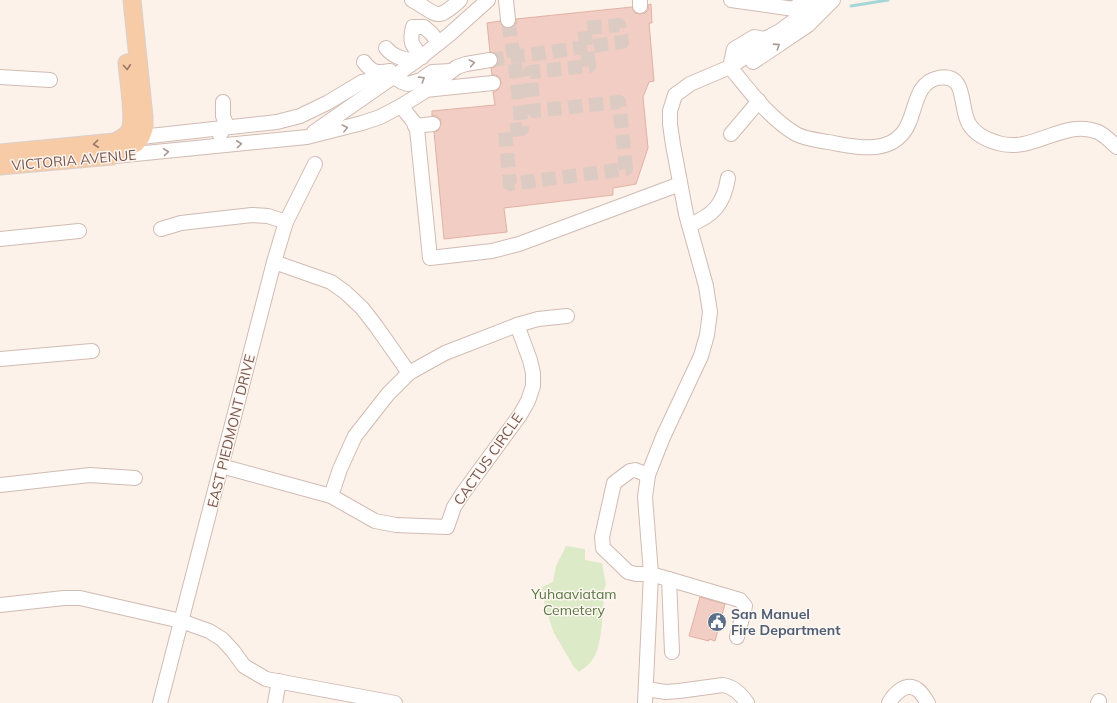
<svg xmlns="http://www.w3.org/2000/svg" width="1117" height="703" font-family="Mulish,sans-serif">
<rect width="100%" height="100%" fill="#fcf2ea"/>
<!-- green -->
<path fill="#dceac8" d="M566,546L585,549V560L602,563L606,585L604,590C603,608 603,644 593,659C589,665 584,668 579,672L574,667L554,633L545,607L542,587L553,582L556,566Z"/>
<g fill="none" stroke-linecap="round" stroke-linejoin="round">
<!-- stream -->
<g stroke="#a5d7d6" stroke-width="3">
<polyline points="781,0 794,2"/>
<polyline points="851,6 888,0"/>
</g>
</g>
<!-- building -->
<g fill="#f1cdc3" stroke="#e3b1a3">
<polygon points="651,4 652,23 649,23 654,81 649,82 643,97 648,148 636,184 613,188 613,195 504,208 507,232 444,239 434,132 438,131 441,123 440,119 436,116 432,116 432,111 495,105 493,92 498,90 501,83 500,78 496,75 492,75 491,68 496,66 498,59 496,54 490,52 487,23 500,21 504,28 509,28 516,24 516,19 632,7 635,13 640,14 645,13 648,10 648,5"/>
<polygon points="700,597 725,604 715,641 709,639 709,641 689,636"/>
</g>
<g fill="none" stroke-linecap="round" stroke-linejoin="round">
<!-- minor-tunnel -->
<polyline stroke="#dbcbc3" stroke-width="14" stroke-dasharray="14 7" stroke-linecap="butt" points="490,60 622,42 619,25 584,28 589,66 530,72 534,111 619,102 626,169 510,184 505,131 522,129 515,64 508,20"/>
<defs>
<g id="minor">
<path d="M412,0C438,14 435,23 460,0"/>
<polyline points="506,0 508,20"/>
<polyline points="640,0 640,6"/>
<polyline points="731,0 794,9 801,2"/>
<path d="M386,48C394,58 404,59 416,61"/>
<path d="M422,57C412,45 409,43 413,27H424L431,33L439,43"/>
<path d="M364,62C372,73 378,73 390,71"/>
<polyline points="753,62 808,25 833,0"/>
<path d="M730,67C749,90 769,118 796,134C805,139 817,140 828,142C852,146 884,155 902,134C917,118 912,83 938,78C968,72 959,108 969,124C975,134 987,140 998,143C1032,154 1064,118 1098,132C1105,135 1111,142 1117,147"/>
<polyline points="730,67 734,49 754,37 765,39"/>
<polyline points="0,77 50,80"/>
<polyline points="394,77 402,82 408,84 421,80 432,72 451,71"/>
<polyline points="425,90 493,83"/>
<polyline points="401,106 413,121 417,129 430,258 492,251 519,244 680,184"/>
<polyline points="415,126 433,124"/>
<polyline points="314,132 416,61 450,34 488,0"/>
<polyline points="731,134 759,101"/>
<polyline points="220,135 226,124 223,116 223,102"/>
<polyline points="141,137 277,122 300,116 327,103 362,82 374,79 385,82"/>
<polyline points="115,156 307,137 362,123 380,117 401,106 425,91 457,67 466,64 490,60"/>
<path d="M689,225C713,216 724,204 728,178"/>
<polyline points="161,229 181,223 252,215 268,216 286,222"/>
<polyline points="0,239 79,231"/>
<polyline points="274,262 331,282 345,292 362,308 376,326 409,373"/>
<polyline points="0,359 92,351"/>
<polyline points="221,466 331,496 375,521 396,525 447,527 454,507 463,493 520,415 528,401 533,386 533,373 530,360 517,325"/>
<polyline points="648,475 635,470 630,471 614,483 602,537 603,548 628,572 636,574 651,574 740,600 745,606 737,637"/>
<polyline points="0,485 90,475 135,478"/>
<polyline points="331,496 340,469 355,436 388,394 409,373 445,353 517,325 538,319 567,316"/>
<polyline points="669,579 672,652"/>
<polyline points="0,605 64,598 80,598 181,621 209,631 222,639 233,651 244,666 266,679 395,703"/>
<path d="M646,689L666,692L679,691L723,685C734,687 741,694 747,703"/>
<polyline points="160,703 274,262 286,222 315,164"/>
<polyline points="275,703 279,681"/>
<polyline points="645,703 651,574 645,497 648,475 663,437 701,356 707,335 710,312 706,286 686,214 673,145 670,124 670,111 675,95 690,84 730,67 759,48 765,39 780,31 802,15 816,0"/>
<path d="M889,703C894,694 906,681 918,690C922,693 925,699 928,703"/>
<polyline points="1098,703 1099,701"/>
</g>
<g id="major">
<path d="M0,153L115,142C121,139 127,136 130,130C135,119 128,77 127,63"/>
<polyline points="0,166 112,156 136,143 141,137 144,129 144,117 132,0"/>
</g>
</defs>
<!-- minor casing -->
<use href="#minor" stroke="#d1bbb2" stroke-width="16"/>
<!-- major casing -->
<use href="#major" stroke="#d9cfcd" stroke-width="19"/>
<!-- minor -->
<use href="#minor" stroke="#fff" stroke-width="14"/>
<!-- major -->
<use href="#major" stroke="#f7cba6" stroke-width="17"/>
</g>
<!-- one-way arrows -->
<defs><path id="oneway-chevron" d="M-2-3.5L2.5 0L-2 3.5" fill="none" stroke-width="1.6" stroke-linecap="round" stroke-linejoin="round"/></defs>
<g stroke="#ad9995">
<use href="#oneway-chevron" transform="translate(777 46) rotate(-33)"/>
<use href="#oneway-chevron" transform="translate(472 63) rotate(-11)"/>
<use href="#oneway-chevron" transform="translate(422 79) rotate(-32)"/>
<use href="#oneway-chevron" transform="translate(345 128) rotate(-14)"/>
<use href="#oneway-chevron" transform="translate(239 144) rotate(-6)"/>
<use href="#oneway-chevron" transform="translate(166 152) rotate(-6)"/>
</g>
<g stroke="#9d7868">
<use href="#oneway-chevron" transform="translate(127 67) rotate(85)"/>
<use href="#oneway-chevron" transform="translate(96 144) rotate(174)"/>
</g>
<!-- icons -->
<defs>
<symbol id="civic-disc" viewBox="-11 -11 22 22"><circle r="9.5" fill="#5c6f8a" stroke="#fef7f1"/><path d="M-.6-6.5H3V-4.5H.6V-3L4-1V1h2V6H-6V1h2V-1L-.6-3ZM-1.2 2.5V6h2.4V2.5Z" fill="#fff"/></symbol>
</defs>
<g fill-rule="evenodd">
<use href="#civic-disc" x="706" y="611" width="22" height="22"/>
</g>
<g text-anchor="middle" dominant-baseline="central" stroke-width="3" stroke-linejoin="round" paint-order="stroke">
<!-- street labels -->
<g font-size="14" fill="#77554e" stroke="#fef7f1">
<text transform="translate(74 160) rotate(-5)">VICTORIA AVENUE</text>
<text transform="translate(231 431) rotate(-76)">EAST PIEDMONT DRIVE</text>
<text transform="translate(488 459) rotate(-55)">CACTUS CIRCLE</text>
</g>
<!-- park labels -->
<g font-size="14" fill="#5a7643" stroke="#fef7f1">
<text x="574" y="594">Yuhaaviatam<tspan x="574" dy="16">Cemetery</tspan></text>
</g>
<!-- service labels -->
<g font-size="14" font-weight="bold" fill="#4e5e75" stroke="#fef7f1" text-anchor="start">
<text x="731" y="614">San Manuel<tspan x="731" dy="16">Fire Department</tspan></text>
</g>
</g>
</svg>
